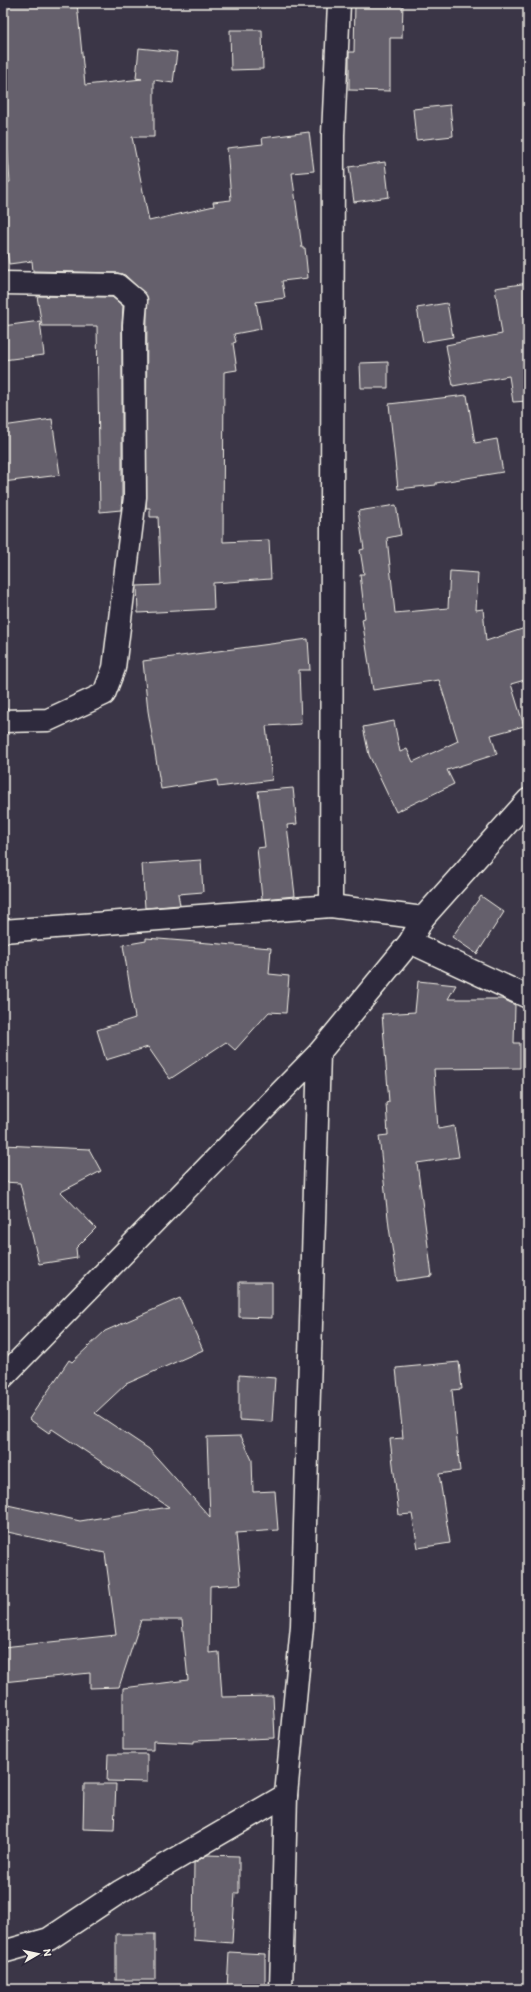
<svg xmlns="http://www.w3.org/2000/svg" width="531" height="1992" font-family="Itim,sans-serif">
<rect width="100%" height="100%" fill="#3b3647"/>
<filter id="ink" filterUnits="userSpaceOnUse"><feTurbulence type="fractalNoise" baseFrequency=".025" numOctaves="2"/><feDisplacementMap in="SourceGraphic" scale="8" xChannelSelector="R" yChannelSelector="G"/><feConvolveMatrix kernelMatrix="1 2 1 2 8 2 1 2 1" color-interpolation-filters="sRGB"/></filter>
<g filter="url(#ink)">
<!-- building -->
<g fill="#65616c" stroke="#f4f1e8">
<polygon points="4,3 77,3 85,85 142,79 136,78 139,48 177,52 173,83 154,80 154,137 132,137 149,221 214,206 213,202 231,200 227,148 263,144 262,138 309,132 314,171 292,173 302,248 305,248 308,278 282,281 285,298 256,302 261,329 234,334 236,342 233,343 237,370 224,372 223,542 269,540 271,579 213,583 214,609 138,613 137,586 161,585 158,517 150,517 150,508 146,508 147,296 125,275 118,273 33,271 32,261 9,264 3,228 3,183 10,182 5,117 3,117"/>
<polygon points="355,3 403,3 402,38 390,38 390,91 349,90 349,52 354,52"/>
<polygon points="230,30 262,30 263,69 231,70"/>
<polygon points="450,105 453,136 416,140 413,109"/>
<polygon points="385,162 389,197 354,202 349,167"/>
<polygon points="528,283 528,401 513,402 509,376 453,386 446,345 502,334 495,288"/>
<polygon points="37,296 112,297 123,306 122,325 122,496 121,510 100,512 97,326 42,326"/>
<polygon points="447,303 453,337 423,342 417,308"/>
<polygon points="40,321 44,355 3,360 3,326"/>
<polygon points="388,362 388,388 361,388 360,363"/>
<polygon points="467,395 475,443 497,439 503,472 436,483 436,485 398,489 389,404"/>
<polygon points="52,419 60,475 3,482 3,426"/>
<polygon points="396,505 401,535 387,538 395,613 448,608 450,571 478,573 476,610 483,609 486,641 528,627 528,679 511,684 524,726 491,735 497,754 447,770 454,784 396,812 369,755 363,727 394,721 400,752 407,749 413,762 458,741 439,680 373,690 362,619 365,618 360,574 364,574 360,550 364,549 358,511"/>
<polygon points="308,639 310,670 299,670 301,724 266,726 272,780 218,787 217,780 161,789 148,711 143,661"/>
<polygon points="293,788 297,824 287,825 295,896 262,899 257,848 265,847 258,791"/>
<polygon points="201,860 203,892 178,894 180,905 145,908 142,864"/>
<polygon points="481,896 504,912 477,954 452,937"/>
<polygon points="146,938 271,948 269,974 289,976 286,1013 269,1012 235,1050 226,1042 170,1079 148,1047 106,1060 97,1030 135,1018 123,945 146,941"/>
<polygon points="418,981 456,985 448,999 503,999 515,1005 514,1043 520,1043 520,1068 434,1069 438,1129 454,1126 459,1157 417,1163 432,1276 397,1281 389,1227 379,1136 388,1135 386,1103 389,1102 382,1014 415,1012"/>
<polygon points="3,1145 89,1149 101,1171 61,1192 96,1228 76,1248 77,1258 39,1264 20,1183 3,1182"/>
<polygon points="239,1282 272,1282 272,1318 239,1317"/>
<polygon points="180,1298 203,1350 126,1384 95,1413 149,1449 210,1517 207,1437 241,1436 252,1460 253,1492 275,1491 278,1530 236,1533 241,1584 210,1586 209,1653 219,1652 222,1697 273,1696 275,1738 194,1741 194,1743 153,1741 153,1750 123,1750 123,1688 188,1680 182,1620 141,1620 119,1687 90,1688 90,1673 3,1682 3,1647 116,1635 105,1553 3,1531 3,1504 80,1521 169,1507 52,1429 49,1433 29,1419 69,1360 72,1362 105,1331"/>
<polygon points="459,1362 462,1389 452,1390 460,1471 439,1474 450,1543 418,1548 412,1514 399,1515 390,1439 403,1438 396,1368"/>
<polygon points="239,1375 275,1378 272,1422 239,1420"/>
<polygon points="108,1754 147,1754 147,1782 107,1781"/>
<polygon points="84,1784 116,1784 114,1830 83,1829"/>
<polygon points="207,1855 239,1856 239,1893 235,1893 232,1943 193,1940 194,1863"/>
<rect x="116" y="1934" width="39" height="46"/>
<polygon points="229,1952 265,1954 265,1989 227,1989"/>
</g>
<g fill="none" stroke-linecap="round" stroke-linejoin="round">
<defs>
<g id="minor">
<polyline points="3,283 117,285 136,301 134,325 135,497 114,668 104,694 48,720 3,721"/>
<polyline points="331,906 333,135 339,3"/>
<polyline points="3,931 331,906 423,918"/>
<polyline points="410,942 528,997"/>
<polyline points="3,1952 49,1939 121,1891 286,1795"/>
<polyline points="281,1989 286,1795 302,1626 319,1053"/>
</g>
<polyline id="major" points="3,1377 319,1053 410,942 423,918 528,800"/>
</defs>
<!-- minor casing -->
<use href="#minor" stroke="#f4f1e8" stroke-width="25"/>
<!-- major casing -->
<use href="#major" stroke="#f4f1e8" stroke-width="25"/>
<!-- minor -->
<use href="#minor" stroke="#2f2a3d" stroke-width="22"/>
<!-- major -->
<use href="#major" stroke="#2f2a3d" stroke-width="22"/>
</g>
</g>
<!-- margin -->
<rect width="531" height="1992" fill="none" stroke="#2f2a3d" stroke-width="16"/>
<rect x="8" y="8" width="515" height="1976" fill="none" stroke="#f4f1e8" stroke-width="1.5" filter="url(#ink)"/>
<!-- north arrow -->
<g transform="translate(38 1954) rotate(81)" stroke="#2f2a3d" stroke-width="3" paint-order="stroke">
<path d="M0-3L7 15L0 10L-7 15Z" fill="#f4f1e8"/>
<text y="-6" font-size="11" font-weight="bold" text-anchor="middle" fill="#f4f1e8">N</text>
</g>
</svg>
